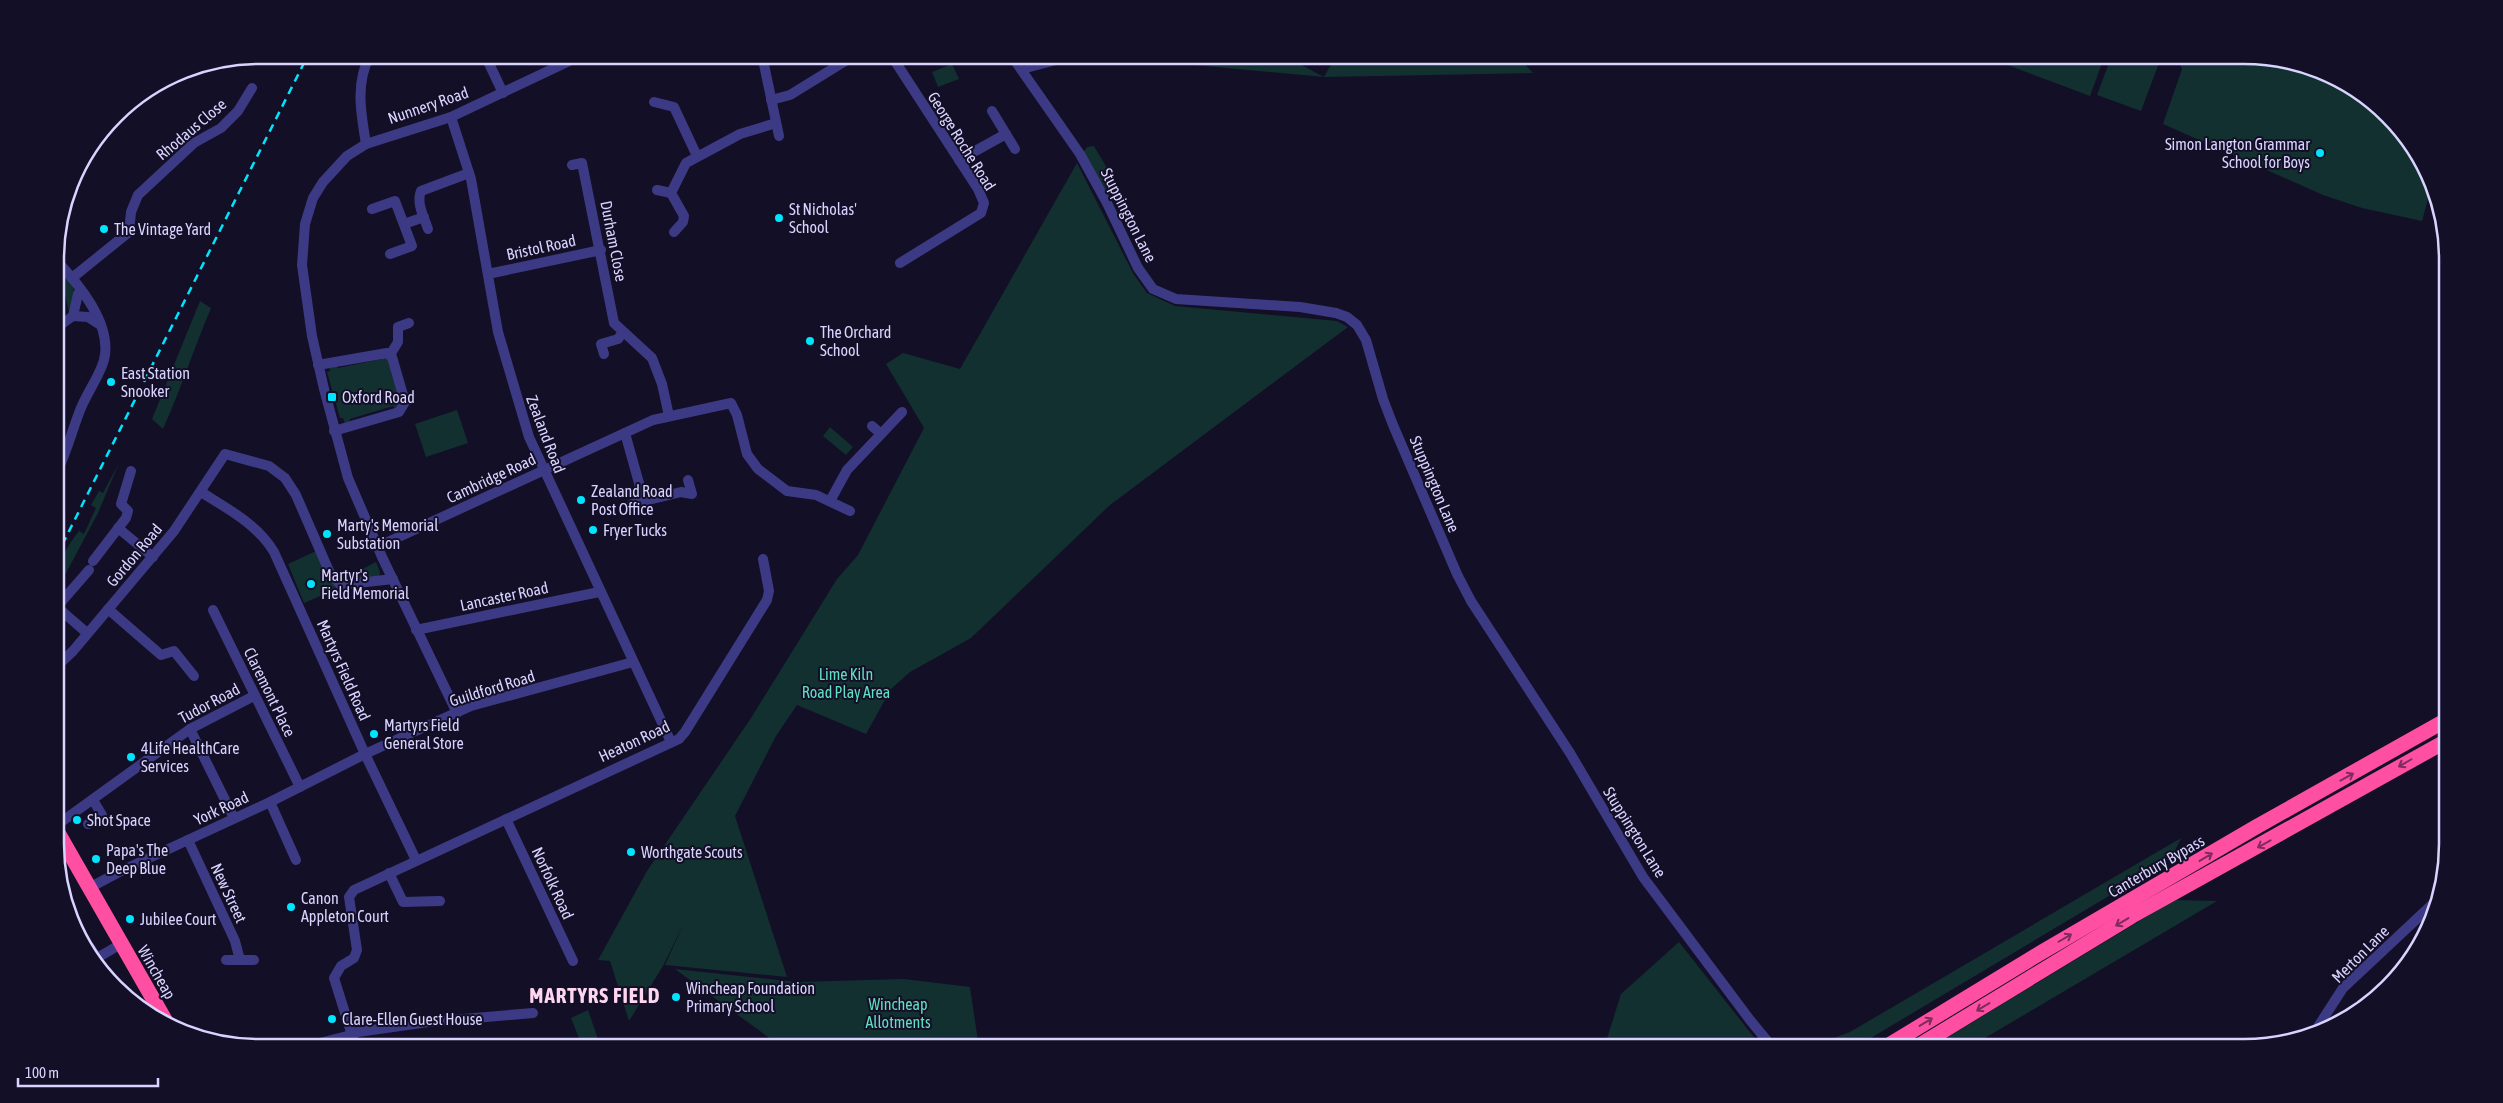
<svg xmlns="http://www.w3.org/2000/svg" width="2503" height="1103" font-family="'Asap Condensed',sans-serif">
<rect width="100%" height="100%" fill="#130f26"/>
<!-- green -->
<g fill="#12302f">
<polygon points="1177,55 1283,55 1324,77 1336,55 1516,55 1533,73 1324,77 1173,63"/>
<polygon points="1999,55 2105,55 2090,96 1997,61"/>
<polygon points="2112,55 2162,55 2141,111 2097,95"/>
<polygon points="2177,55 2244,55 2322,70 2368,97 2406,135 2433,181 2422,221 2362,208 2323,195 2163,124 2182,69"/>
<polygon points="952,64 959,79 938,87 932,72"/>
<polygon points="1094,146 1114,180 1108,193 1083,153 1087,147"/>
<polygon points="1077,163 1133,273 1147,293 1175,306 1337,321 1348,327 1110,505 971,638 910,672 891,689 866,734 797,705 776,736 735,816 787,977 665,965 684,923 663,966 629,1021 610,961 598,960 647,871 751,718 837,579 858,555 924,428 886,364 903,353 960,369"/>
<path d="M59,269C75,289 78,287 69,312Z"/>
<path d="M200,301L211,308C194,348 181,389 163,429L152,419Z"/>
<polygon points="382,357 389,359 402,401 395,409 393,406 350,419 349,423 345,424 343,418 340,418 327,372 330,371 329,366 335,364 338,368 382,359"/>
<polygon points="457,410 468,443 426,457 415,424"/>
<polygon points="830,427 853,447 846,455 823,436"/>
<path d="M119,463L98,513L66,573L56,584C56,565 67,546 79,531L84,534L96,508L91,505L99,491L103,493Z"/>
<polygon points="316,551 336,589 304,603 288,564"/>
<polygon points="376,562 380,572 379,578 348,581 343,579"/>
<polygon points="2181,838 2171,859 1854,1048 1806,1048 1850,1032"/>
<polygon points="2174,900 2217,901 1968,1048 1930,1048"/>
<polygon points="1679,942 1760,1045 1764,1048 1604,1048 1621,994"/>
<polygon points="675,969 797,982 904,979 970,987 979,1048 783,1048"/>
<polygon points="588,1010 601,1048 583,1048 571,1018"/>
</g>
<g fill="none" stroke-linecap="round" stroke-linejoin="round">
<!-- street -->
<g stroke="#3d3a85" stroke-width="10">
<polyline points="485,55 503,93"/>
<polyline points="762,55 779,136"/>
<polyline points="891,55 978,189 984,203 981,213 900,263"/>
<polyline points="1011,55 1080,154 1107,203 1138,268 1153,289 1176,299 1300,307 1336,313 1347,317 1357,325 1366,340 1383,399 1393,425 1457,574 1471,601 1570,753 1643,877 1750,1020 1773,1048"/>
<polyline points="1022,69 1075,55"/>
<polyline points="771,100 790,95 855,55"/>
<polyline points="654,102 674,107 697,156"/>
<polyline points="992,111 1015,149"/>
<polyline points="451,117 471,179 498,332 529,437 671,742"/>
<path d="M366,144C361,113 355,84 370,55"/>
<polyline points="959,160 1006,134"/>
<polyline points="572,165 582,163 614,323 652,358 662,384 669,416"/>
<polyline points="657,190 671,193"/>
<polyline points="372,209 395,201 412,246 390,254"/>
<polyline points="404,224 424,217"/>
<path d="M428,229C424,217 416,203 421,191L469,173"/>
<polyline points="674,232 683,222 684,216 671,193 686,163 740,134 776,123"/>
<path d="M55,259C78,283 113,324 104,360C99,378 85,395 79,413C71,434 66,454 56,474"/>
<polyline points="488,274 601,250"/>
<polyline points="72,278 129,232 131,212 138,195 194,143 221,128 238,111 252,88"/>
<polyline points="73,316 88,317 99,324"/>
<polyline points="56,328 73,316 78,294"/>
<polyline points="604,354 601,344 618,339 623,332"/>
<polyline points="390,355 398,342 398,327 409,323"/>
<polyline points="318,365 387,353 392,357 405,402 399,412 334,431"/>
<polyline points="872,426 880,433"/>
<polyline points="625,433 644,501"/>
<path d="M201,492C228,509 257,524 274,552L365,754L416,860"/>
<polyline points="830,501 847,470 902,412"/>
<polyline points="632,504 681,492 692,494 688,480"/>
<polyline points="118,528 153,557"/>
<polyline points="377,547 653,420 731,403 737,415 747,454 758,469 787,491 816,495 850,511"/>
<polyline points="93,561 126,518 128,511 121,504 131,471"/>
<polyline points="57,607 87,633"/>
<polyline points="56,608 89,570"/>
<polyline points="108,609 161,655 174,651 194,676"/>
<polyline points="213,610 300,787"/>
<polyline points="416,630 599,592"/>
<polyline points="56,667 73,651 174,531 225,454 269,466 285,478 296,495 329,571 340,585 393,579"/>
<polyline points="457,713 382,557 348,478 324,389 312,336 302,265 305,224 313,198 323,182 347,156 366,144 451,117 582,55"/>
<polyline points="190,729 234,818"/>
<polyline points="270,802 296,860"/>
<polyline points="506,819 573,961"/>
<polyline points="88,824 102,815 93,800"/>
<polyline points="57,825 190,729 254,696"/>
<polyline points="188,840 235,941 240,960"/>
<polyline points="389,873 403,902 440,901"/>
<polyline points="89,888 121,871 270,802 365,754 471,706 633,662"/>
<polyline points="89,946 97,958 121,944"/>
<polyline points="226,960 254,960"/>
<polyline points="351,1033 428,1022 533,1013"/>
<polyline points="2312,1036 2343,988 2437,900"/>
<polyline points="300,1048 351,1035"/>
<polyline points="356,1048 334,978 341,966 354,958 357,950 349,897 354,890 679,739 685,732 767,600 769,591 763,559"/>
</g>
<!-- highway -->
<g stroke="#ff4fa3" stroke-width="15">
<polyline points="56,326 56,328"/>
<polyline points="57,831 168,1025"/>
<polyline points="1884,1048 2042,952 2256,827 2448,719"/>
<polyline points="1915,1048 2132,916 2448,740"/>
</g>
<!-- rail -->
<polyline stroke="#00e5ff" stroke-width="2.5" stroke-dasharray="8 6" stroke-linecap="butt" points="56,557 308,55"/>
</g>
<!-- one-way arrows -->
<defs><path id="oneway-shaft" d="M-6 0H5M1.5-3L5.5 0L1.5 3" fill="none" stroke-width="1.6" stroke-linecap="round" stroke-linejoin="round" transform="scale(1.25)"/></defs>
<g stroke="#7d2c5e">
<use href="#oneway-shaft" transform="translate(2405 763) rotate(150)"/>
<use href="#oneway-shaft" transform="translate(2347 777) rotate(-29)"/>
<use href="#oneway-shaft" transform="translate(2264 844) rotate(151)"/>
<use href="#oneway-shaft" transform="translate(2206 857) rotate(-31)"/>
<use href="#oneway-shaft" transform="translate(2122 922) rotate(149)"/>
<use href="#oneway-shaft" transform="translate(2065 938) rotate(-30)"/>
<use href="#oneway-shaft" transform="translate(1983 1007) rotate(149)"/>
<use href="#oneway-shaft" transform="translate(1926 1022) rotate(-31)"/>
</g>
<!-- markers -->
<g fill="#00e5ff" stroke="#130f26" stroke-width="2">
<circle cx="2320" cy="153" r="5"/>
<circle cx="779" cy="218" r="5"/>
<circle cx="104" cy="229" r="5"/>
<circle cx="810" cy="341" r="5"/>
<circle cx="111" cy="382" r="5"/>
<rect x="327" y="392" width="10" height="10" rx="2.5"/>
<circle cx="581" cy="500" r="5"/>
<circle cx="593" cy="530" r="5"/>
<circle cx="327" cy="534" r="5"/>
<circle cx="311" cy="584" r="5"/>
<circle cx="374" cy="734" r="5"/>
<circle cx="131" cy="757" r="5"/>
<circle cx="77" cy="820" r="5"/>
<circle cx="631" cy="852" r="5"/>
<circle cx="96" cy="859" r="5"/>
<circle cx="291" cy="907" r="5"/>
<circle cx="130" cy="919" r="5"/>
<circle cx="676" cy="997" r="5"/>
<circle cx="332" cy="1019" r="5"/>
</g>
<g text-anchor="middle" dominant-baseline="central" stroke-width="4" stroke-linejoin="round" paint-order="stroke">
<!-- street labels -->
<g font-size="16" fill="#d9d4ff" stroke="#130f26">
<text transform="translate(428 105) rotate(-19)">Nunnery Road</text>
<text transform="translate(191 129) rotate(-40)">Rhodaus Close</text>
<text transform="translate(962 141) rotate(58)">George Roche Road</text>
<text transform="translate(1129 215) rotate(63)">Stuppington Lane</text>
<text transform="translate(614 241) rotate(79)">Durham Close</text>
<text transform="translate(541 247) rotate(-12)">Bristol Road</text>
<text transform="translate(546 434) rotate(69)">Zealand Road</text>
<text transform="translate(491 478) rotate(-25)">Cambridge Road</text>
<text transform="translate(1435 484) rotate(67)">Stuppington Lane</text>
<text transform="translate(134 555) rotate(-50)">Gordon Road</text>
<text transform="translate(504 596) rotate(-12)">Lancaster Road</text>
<text transform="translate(344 670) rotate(66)">Martyrs Field Road</text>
<text transform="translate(492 688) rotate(-17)">Guildford Road</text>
<text transform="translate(270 692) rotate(64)">Claremont Place</text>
<text transform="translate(209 703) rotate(-28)">Tudor Road</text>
<text transform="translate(634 741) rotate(-25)">Heaton Road</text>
<text transform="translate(221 808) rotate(-25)">York Road</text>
<text transform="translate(1635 832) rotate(58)">Stuppington Lane</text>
<text transform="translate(2156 866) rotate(-30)">Canterbury Bypass</text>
<text transform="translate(553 883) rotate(65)">Norfolk Road</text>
<text transform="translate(229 893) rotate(65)">New Street</text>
<text transform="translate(2360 954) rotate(-45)">Merton Lane</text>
<text transform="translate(157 972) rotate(60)">Wincheap</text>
</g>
<!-- poi labels -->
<g font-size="16" fill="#d9d4ff" stroke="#130f26" text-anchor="start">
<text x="2310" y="144" text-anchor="end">Simon Langton Grammar<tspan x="2310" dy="18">School for Boys</tspan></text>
<text x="789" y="209">St Nicholas'<tspan x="789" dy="18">School</tspan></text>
<text x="114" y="229">The Vintage Yard</text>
<text x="820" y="332">The Orchard<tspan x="820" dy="18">School</tspan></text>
<text x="121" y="373">East Station<tspan x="121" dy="18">Snooker</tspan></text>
<text x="342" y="397">Oxford Road</text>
<text x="591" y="491">Zealand Road<tspan x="591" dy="18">Post Office</tspan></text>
<text x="337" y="525">Marty's Memorial<tspan x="337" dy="18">Substation</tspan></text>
<text x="603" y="530">Fryer Tucks</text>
<text x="321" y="575">Martyr's<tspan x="321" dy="18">Field Memorial</tspan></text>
<text x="384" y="725">Martyrs Field<tspan x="384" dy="18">General Store</tspan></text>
<text x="141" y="748">4Life HealthCare<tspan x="141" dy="18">Services</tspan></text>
<text x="87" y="820">Shot Space</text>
<text x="106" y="850">Papa's The<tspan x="106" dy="18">Deep Blue</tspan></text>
<text x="641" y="852">Worthgate Scouts</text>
<text x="301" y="898">Canon<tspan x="301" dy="18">Appleton Court</tspan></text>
<text x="140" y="919">Jubilee Court</text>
<text x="686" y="988">Wincheap Foundation<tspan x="686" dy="18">Primary School</tspan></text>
<text x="342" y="1019">Clare-Ellen Guest House</text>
</g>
<!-- park labels -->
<g font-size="16" fill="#5fe0c0" stroke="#130f26">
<text x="846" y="674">Lime Kiln<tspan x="846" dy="18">Road Play Area</tspan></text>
<text x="898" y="1004">Wincheap<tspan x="898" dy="18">Allotments</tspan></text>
</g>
<!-- district labels -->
<g font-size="21" font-weight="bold" letter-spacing="1" fill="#ffd6f0" stroke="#130f26">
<text x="595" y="995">MARTYRS FIELD</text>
</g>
</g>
<!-- crop -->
<path d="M0 0H2503V1103H0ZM259 64H2244A195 195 0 0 1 2439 259V844A195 195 0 0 1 2244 1039H259A195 195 0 0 1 64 844V259A195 195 0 0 1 259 64Z" fill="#130f26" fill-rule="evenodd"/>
<path fill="none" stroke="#d9d4ff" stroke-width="2.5" d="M259 64H2244A195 195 0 0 1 2439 259V844A195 195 0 0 1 2244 1039H259A195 195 0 0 1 64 844V259A195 195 0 0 1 259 64Z"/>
<!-- scale -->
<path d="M18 1078v8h140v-8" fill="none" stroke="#d9d4ff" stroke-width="2.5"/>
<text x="25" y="1078" font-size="15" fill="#d9d4ff" stroke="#130f26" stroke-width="4" paint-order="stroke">100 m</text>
</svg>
